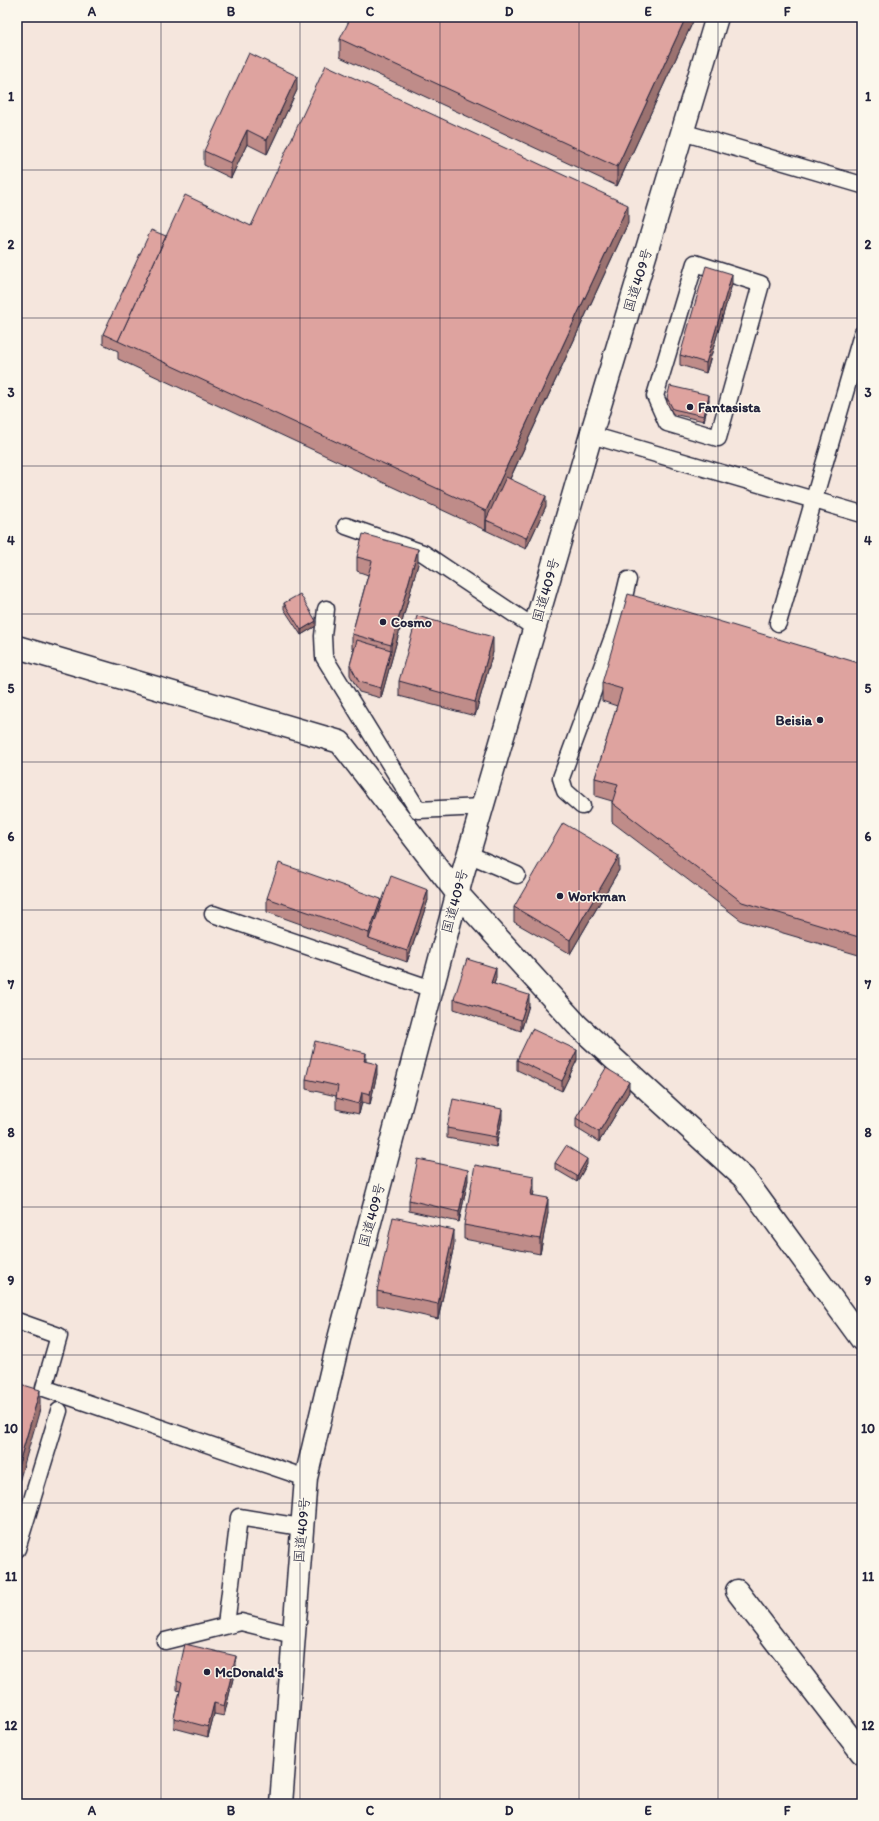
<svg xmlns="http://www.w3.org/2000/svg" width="879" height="1821" font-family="Itim,'Klee One',sans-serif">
<rect width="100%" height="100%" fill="#f5e6dd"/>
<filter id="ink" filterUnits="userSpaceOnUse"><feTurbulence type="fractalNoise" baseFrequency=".025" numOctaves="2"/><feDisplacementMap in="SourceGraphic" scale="8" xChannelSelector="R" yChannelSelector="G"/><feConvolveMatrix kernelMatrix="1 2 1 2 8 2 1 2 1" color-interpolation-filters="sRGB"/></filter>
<g filter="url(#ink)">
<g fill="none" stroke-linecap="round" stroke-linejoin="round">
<defs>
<g id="lane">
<polyline points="682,132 862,185"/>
<polygon points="695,263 761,284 718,438 667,423 655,396"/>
<polyline points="591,435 862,514"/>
<polyline points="346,526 423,553 535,628"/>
<polyline points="326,609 323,636 324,657 418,810 482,807"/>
<polyline points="778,623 862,334"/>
<polyline points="582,806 565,791 561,778 617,626 628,580"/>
<polyline points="468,854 517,875"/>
<polyline points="213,914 432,989"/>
<polyline points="17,1321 59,1336 44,1388 306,1478"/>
<polyline points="17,1549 59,1411"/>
<polyline points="226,1625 239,1517 301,1527"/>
<polyline points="165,1641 241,1622 293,1635"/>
</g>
<g id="street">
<polyline points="17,647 340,742 457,893 577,1025 744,1178 862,1340"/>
<polyline points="737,1591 862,1753"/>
</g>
<polyline id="highway" points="281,1804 306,1478 340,1335 462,876 591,435 717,17"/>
</defs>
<!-- lane casing -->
<use href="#lane" stroke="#22223b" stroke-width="19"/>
<!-- street casing -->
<use href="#street" stroke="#22223b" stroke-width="25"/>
<!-- highway casing -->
<use href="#highway" stroke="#22223b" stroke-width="25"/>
<!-- lane -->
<use href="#lane" stroke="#fbf7ec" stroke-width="16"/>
<!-- street -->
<use href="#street" stroke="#fbf7ec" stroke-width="22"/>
<!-- highway -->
<use href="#highway" stroke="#fbf7ec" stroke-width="22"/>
</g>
<!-- wall -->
<g fill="#bf8c89" stroke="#22223b">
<polygon points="695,17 617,186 340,57 340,39"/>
<polygon points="297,90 267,154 247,144 231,178 204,165 204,151"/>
<polygon points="628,223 510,479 546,506 526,549 118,359 118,351 103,344 103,334 166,236 251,226"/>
<polygon points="732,284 706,373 680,365 680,355"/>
<polygon points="667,398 709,400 704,421 673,414 667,403"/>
<polygon points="357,557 418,564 381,698 359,692 350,675 350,665 354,650 352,649 352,634 368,575 357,571"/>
<polygon points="284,603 316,626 301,635 284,609"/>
<polygon points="493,652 475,716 399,696 399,681"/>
<polygon points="862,664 862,956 742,921 612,822 612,801 595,796 595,778 617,706 602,701 602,683"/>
<polygon points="619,870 570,954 514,922 514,907"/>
<polygon points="267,898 381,903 428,900 407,962 267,912"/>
<polygon points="496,978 494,984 529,1005 521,1031 454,1009 454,999"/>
<polygon points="517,1060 577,1060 562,1091 517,1070"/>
<polygon points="366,1062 377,1074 370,1104 362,1102 359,1114 336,1109 336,1096 306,1089 306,1079"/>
<polygon points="629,1092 599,1142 576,1128 576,1118"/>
<polygon points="502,1119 496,1147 447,1138 447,1128"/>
<polygon points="555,1163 587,1164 577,1182 555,1169"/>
<polygon points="468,1180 459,1222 409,1211 409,1200"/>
<polygon points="534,1191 533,1195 548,1213 540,1254 464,1239 464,1225"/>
<polygon points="454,1245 438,1319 377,1305 377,1291"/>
<polygon points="236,1666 224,1716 214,1714 208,1737 174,1728 174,1718 180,1691 177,1690 177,1680"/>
</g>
<!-- shaded-wall -->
<g fill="#9b726f" stroke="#22223b">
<polygon points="686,17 695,17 617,186 617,167"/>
<polygon points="297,76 297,90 267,154 267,140"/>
<polygon points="247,130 247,144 231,178 231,163"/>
<polygon points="628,205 628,223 490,522 486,520 486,530 486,511"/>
<polygon points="732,274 732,284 706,373 706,363"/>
<polygon points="709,395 709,400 704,421 704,416"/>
<polygon points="546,496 546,506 526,549 526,538"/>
<polygon points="418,549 418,564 381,698 381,688 391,650 391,645"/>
<polygon points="316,621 316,626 301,635 301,630"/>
<polygon points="493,637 493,652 475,716 475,702"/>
<polygon points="619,856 619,870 570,954 570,940"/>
<polygon points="428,890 428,900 407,962 407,951"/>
<polygon points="381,899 381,914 369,938 369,933"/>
<polygon points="496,968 496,978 491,993 491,983"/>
<polygon points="529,995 529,1005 521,1031 521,1020"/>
<polygon points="577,1050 577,1060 562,1091 562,1081"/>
<polygon points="366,1053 366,1063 364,1061"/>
<polygon points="377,1064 377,1074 370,1104 370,1094"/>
<polygon points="629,1082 629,1092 599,1142 599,1132"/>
<polygon points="362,1092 362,1102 359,1114 359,1104"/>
<polygon points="502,1109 502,1119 496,1147 496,1137"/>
<polygon points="587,1159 587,1164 577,1182 577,1176"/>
<polygon points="468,1170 468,1180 459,1222 459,1212"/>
<polygon points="534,1176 534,1191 531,1209 531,1195"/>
<polygon points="548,1198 548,1213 540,1254 540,1239"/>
<polygon points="454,1230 454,1245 438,1319 438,1304"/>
<polygon points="40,1390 40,1409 17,1489 17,1470"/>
<polygon points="236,1656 236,1666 224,1716 224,1706"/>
<polygon points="214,1703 214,1714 208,1737 208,1727"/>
</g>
<!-- building -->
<g fill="#dea39f" stroke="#22223b">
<polygon points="351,17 686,17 617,167 340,39"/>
<polygon points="249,53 297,76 267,140 247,130 231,163 204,151"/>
<polygon points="326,65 628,205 486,511 118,341 185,195 251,226"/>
<polygon points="151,230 166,236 118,341 103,334"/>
<polygon points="706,266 732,274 706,363 680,355"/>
<polygon points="670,386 709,395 704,416 673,409 667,398"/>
<polygon points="506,477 546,496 526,538 486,520"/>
<polygon points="363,534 418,549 391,645 352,634 372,561 357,557"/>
<polygon points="300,594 316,621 301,630 284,603"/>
<polygon points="628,594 862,664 862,938 742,902 612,803 618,784 595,778 622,689 602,683"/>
<polygon points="417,616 493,637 475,702 399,681"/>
<polygon points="357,640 391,650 381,688 359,682 350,665"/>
<polygon points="563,823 619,856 570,940 514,907"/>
<polygon points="279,863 381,899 369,933 267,898"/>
<polygon points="391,876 428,890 407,951 369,938"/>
<polygon points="467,959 496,968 491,983 529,995 521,1020 454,999"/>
<polygon points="532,1029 577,1050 562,1081 517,1060"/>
<polygon points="315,1041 366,1053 364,1061 377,1064 370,1094 362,1092 359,1104 336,1098 338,1086 306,1079"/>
<polygon points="606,1068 629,1082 599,1132 576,1118"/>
<polygon points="453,1099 502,1109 496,1137 447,1128"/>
<polygon points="566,1146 587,1159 577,1176 555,1163"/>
<polygon points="418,1159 468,1170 459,1212 409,1200"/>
<polygon points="475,1165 534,1176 531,1195 548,1198 540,1239 464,1225"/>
<polygon points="393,1217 454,1230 438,1304 377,1291"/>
<polygon points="17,1383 40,1390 17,1470"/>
<polygon points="185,1644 236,1656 224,1706 214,1703 208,1727 174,1718 182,1682 177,1680"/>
<polygon points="126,1801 136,1804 125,1804"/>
<polygon points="192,1802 198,1804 192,1804"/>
</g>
</g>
<!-- grid -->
<path fill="none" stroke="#22223b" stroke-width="1" stroke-opacity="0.55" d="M161,17V1804M300,17V1804M440,17V1804M579,17V1804M718,17V1804M17,170H862M17,318H862M17,466H862M17,614H862M17,762H862M17,910H862M17,1059H862M17,1207H862M17,1355H862M17,1503H862M17,1651H862"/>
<!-- markers -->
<g fill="#22223b" stroke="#fbf7ec" stroke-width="1.5">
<circle cx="690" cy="407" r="4"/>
<circle cx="383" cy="622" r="4"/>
<circle cx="820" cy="720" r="4"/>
<circle cx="560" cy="896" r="4"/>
<circle cx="207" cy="1672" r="4"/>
</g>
<g text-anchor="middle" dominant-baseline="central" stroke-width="3" stroke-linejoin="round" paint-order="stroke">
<!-- street labels -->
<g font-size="14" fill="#22223b" stroke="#fbf7ec">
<text transform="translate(638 280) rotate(-73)">国道409号</text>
<text transform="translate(546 590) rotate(-74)">国道409号</text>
<text transform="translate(455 901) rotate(-75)">国道409号</text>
<text transform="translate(372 1215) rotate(-75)">国道409号</text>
<text transform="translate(302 1530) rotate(-85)">国道409号</text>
</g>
<!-- poi labels -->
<g font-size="14" font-weight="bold" fill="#22223b" stroke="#fbf7ec" text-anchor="start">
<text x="698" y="407">Fantasista</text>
<text x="391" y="622">Cosmo</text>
<text x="812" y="720" text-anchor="end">Beisia</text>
<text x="568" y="896">Workman</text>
<text x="215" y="1672">McDonald's</text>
</g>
</g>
<!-- margin -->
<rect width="879" height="1821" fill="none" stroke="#fbf7ec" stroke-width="44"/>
<rect x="22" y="22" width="835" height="1777" fill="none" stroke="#22223b" stroke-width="1.5"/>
<g font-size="13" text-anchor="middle" font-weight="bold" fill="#22223b">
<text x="92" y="16">A</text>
<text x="231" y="16">B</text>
<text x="370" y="16">C</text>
<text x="509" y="16">D</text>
<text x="648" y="16">E</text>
<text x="787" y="16">F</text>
<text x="11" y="101">1</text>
<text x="868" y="101">1</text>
<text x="11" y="249">2</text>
<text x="868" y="249">2</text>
<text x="11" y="397">3</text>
<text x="868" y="397">3</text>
<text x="11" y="545">4</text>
<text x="868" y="545">4</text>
<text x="11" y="693">5</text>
<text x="868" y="693">5</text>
<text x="11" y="841">6</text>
<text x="868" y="841">6</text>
<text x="11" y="989">7</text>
<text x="868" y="989">7</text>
<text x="11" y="1137">8</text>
<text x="868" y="1137">8</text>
<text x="11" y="1285">9</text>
<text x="868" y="1285">9</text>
<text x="11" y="1433">10</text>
<text x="868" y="1433">10</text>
<text x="11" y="1581">11</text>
<text x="868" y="1581">11</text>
<text x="11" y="1730">12</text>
<text x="868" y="1730">12</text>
<text x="92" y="1815">A</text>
<text x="231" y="1815">B</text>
<text x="370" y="1815">C</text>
<text x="509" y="1815">D</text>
<text x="648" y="1815">E</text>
<text x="787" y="1815">F</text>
</g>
</svg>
